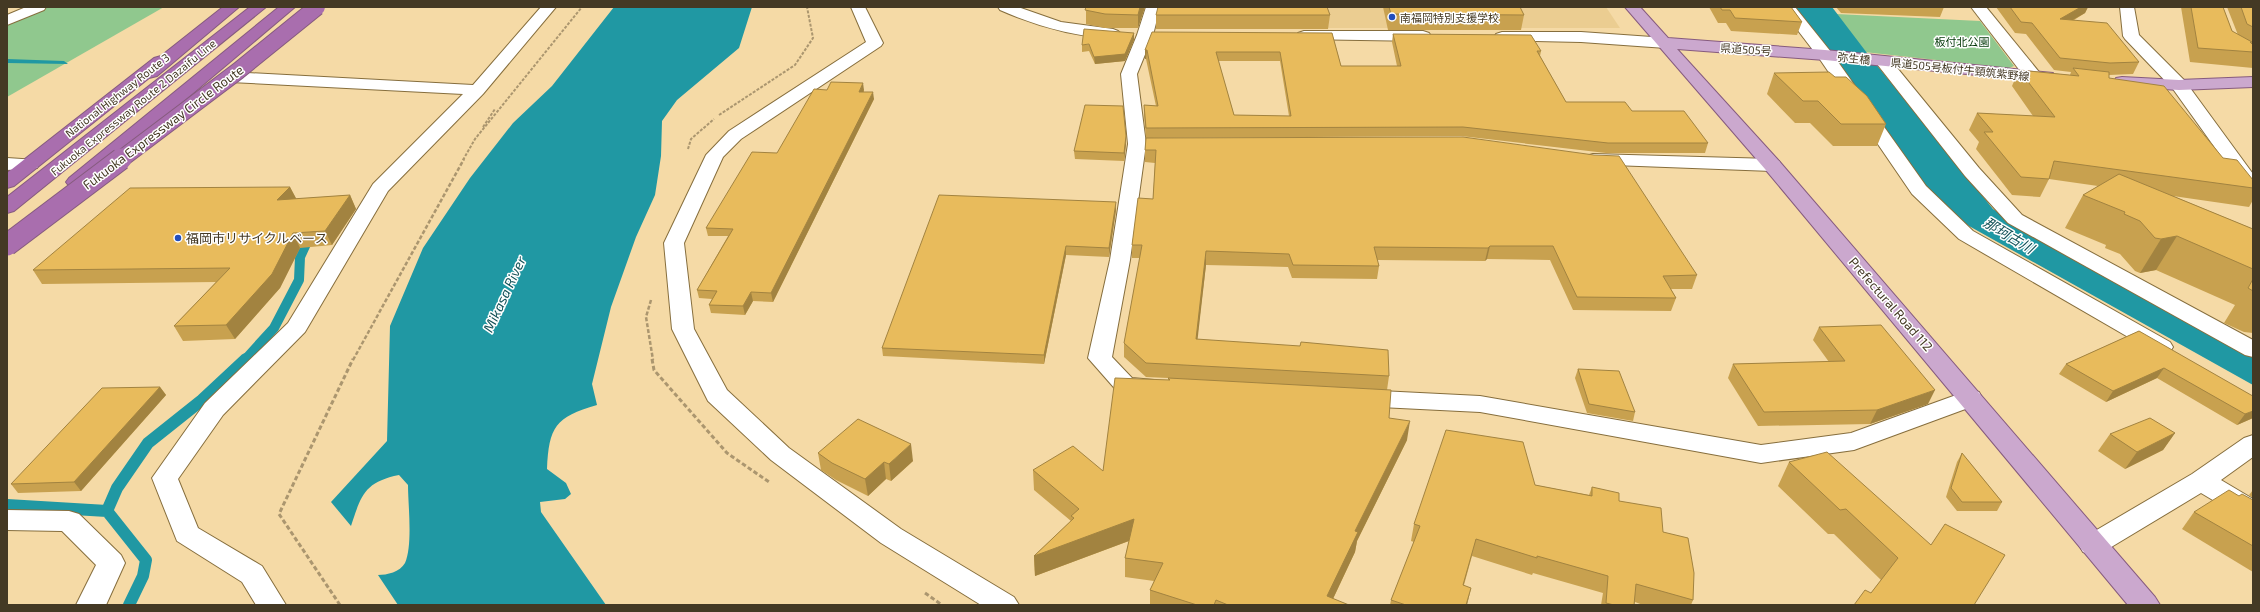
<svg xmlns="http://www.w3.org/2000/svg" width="2260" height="612" font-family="'Exo 2','Noto Sans JP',sans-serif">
<rect width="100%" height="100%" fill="#f5daa6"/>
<!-- built -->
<polygon fill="#ebcd91" points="1172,7 1606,7 1620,28 1171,28"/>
<!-- green -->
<g fill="#90c88e">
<polygon points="48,7 164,7 7,97 7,24"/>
<polygon points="1836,14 1980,21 2014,66 2009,68 1864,52"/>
</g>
<!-- water -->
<g fill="#2098a3">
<path d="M614,7H752L739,48L677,100L662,121L661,156L655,195L636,237L611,307L592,384L597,405C555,417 549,427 547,469L566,483L571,494L565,499L540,502L541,512L606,605H398L378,575C387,575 400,572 405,563C413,545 408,505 408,485L399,475C364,482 361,496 351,526L331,502L387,441L390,326L423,248L470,178L513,123L552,86Z"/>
<polygon points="1795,7 1832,7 1867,53 1993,209 2010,220 2253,356 2253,385 1969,226 1945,210 1927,191"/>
<polygon points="7,59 64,61 68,64 7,63"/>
</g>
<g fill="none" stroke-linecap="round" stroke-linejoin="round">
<!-- stream-far1 -->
<polyline stroke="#2098a3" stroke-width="10" points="245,360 274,328 299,280 300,257 310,235"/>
<!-- stream -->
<g stroke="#2098a3" stroke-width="12">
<polyline points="7,505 107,511 146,560 143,576 129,605"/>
<polyline points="107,511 117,488 148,443 202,400 246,359"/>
</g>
<defs>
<g id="minor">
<polygon points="26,7 46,7 44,10 7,25 7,15"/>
<polygon points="541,7 556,7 483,94 388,191 305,332 223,415 178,479 198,528 262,566 286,605 256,605 242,582 177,541 152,478 205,403 288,323 373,184 463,94 230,82 224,81 222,77 224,73 230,72 473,85"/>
<polygon points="851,7 865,7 883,43 881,46 741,139 723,157 684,243 694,329 727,390 789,448 901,529 1014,597 1019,605 981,605 881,543 771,460 708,401 672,329 664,243 706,155 729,131 866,42"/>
<path d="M998,7H1018L1061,22L1113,29L1118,31L1121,34L1118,37L1113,39C1073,36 1036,26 1000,10Z"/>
<polygon points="1146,7 1160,7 1153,35 1137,74 1146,144 1130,260 1112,357 1132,378 1154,380 1158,386 1154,392 1146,394 1117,391 1088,358 1110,260 1128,144 1121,74 1137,35"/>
<polygon points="1780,7 1795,7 1831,52 1926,186 1973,231 2170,342 2173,347 2170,352 2162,354 2154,352 1959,239 1912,194 1819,58"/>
<polygon points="1971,7 1986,7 2039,72 2041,76 2039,80 2027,80"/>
<polygon points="2120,7 2134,7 2139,35 2185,81 2253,174 2253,193 2246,191 2173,89 2125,39 2123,36"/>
<polygon points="1304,31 1423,31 1429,33 1431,36 1429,39 1423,41 1298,39 1296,36 1298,33"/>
<polygon points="1502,32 1581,32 1666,38 1672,40 1674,43 1672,46 1666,48 1581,42 1496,40 1494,37 1496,34"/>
<polygon points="1883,56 1889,58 1979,168 2022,215 2253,340 2253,357 2245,355 2008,223 1965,176 1877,64 1875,61 1877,58"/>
<polygon points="1593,154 1772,159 1779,161 1781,165 1779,169 1772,171 1586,164 1584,160 1586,156"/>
<polygon points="7,158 37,160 39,164 37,168 7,170"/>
<polygon points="1360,390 1480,396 1761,445 1851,433 1970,390 1979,392 1982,398 1979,404 1854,450 1761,463 1480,412 1360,406 1351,404 1348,398 1351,392"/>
<polygon points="2253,435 2253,457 2221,480 2253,499 2253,521 2243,518 2201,493 2103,552 2093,555 2083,552 2079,545 2083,538 2192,474 2244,438"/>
<polygon points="7,510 69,511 79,514 121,555 125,563 106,605 76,605 96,565 62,531 7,530"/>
</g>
<g id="major">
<polygon points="1625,7 1640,7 1668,38 1825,50 2053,73 2055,77 2053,81 2047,82 1825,60 1677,49 1779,161 2155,597 2160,605 2128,605 1765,169"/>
<polygon points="2122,77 2179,80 2253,77 2253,87 2179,90 2116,86 2114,82 2116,78"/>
</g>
<g id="highway">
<polygon points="223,7 239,7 157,76 149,78 14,186 7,188 7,173 154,58 161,56"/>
<polygon points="250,7 266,7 14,211 7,213 7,197"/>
<polygon points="279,7 295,7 83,186 76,188 69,186 66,182 69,178"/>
</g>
</defs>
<!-- minor casing -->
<use href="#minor" stroke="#866e3d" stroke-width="2"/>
<!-- major casing -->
<use href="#major" stroke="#865b7e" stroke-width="2"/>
<!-- highway casing -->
<use href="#highway" stroke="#865b7e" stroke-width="2"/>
<!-- path-far2 -->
<g stroke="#ab966f" stroke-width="2" stroke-dasharray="3 1.5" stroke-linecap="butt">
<polyline points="719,115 795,65 813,38 807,7"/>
<polyline points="483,127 495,109"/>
<polyline points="688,149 691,139 714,119"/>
<polyline points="463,160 475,139 582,7"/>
</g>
<!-- path-far1 -->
<g stroke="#ab966f" stroke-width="2.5" stroke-dasharray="4 2" stroke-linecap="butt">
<polyline points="651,300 646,317 653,360"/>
<polyline points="353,360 464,159"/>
</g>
<!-- path -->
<g stroke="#ab966f" stroke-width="3" stroke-dasharray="4.5 2.5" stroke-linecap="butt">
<polyline points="652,359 654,370 727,453 769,482"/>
<polyline points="925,593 942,605"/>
<polyline points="340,605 279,514 353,359"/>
</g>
<!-- minor -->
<use href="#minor" fill="#fff" fill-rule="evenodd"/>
<!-- major -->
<use href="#major" fill="#cba8ce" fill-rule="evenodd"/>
<!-- highway -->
<use href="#highway" fill="#a96eae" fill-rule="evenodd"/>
<defs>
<polyline id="highway-bridge-far1" points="120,160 238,71 317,7"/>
<polyline id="highway-bridge" points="7,245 121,159"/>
</defs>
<!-- highway-bridge-far1 casing -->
<use href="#highway-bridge-far1" stroke="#865b7e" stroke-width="18" stroke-linecap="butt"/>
<!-- highway-bridge casing -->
<use href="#highway-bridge" stroke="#865b7e" stroke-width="23" stroke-linecap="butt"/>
<!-- highway-bridge-far1 -->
<use href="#highway-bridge-far1" stroke="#a96eae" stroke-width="16"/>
<!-- highway-bridge -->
<use href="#highway-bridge" stroke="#a96eae" stroke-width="21"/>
</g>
<!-- wall -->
<g fill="#c8a14f" fill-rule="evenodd">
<polygon points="1086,7 1145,7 1138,28 1105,28 1086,24"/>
<polygon points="1383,7 1565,7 1564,8 1520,8 1524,15 1521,30 1388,30"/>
<polygon points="1709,7 1791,7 1802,22 1797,35 1731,31 1726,23 1718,23"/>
<polygon points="1836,7 1944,7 1940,17 1841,13"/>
<polygon points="1996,7 2088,7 2085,13 2074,20 2139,62 2133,74 2109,75 2109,78 2253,180 2253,200 2249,207 2173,196 2253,229 2253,333 2244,332 2224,323 2235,305 2156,270 2140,273 2135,271 2120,254 2105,248 2106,245 2065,228 2083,195 2098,186 2049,179 2040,197 2012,195 1976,149 1979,142 1969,130 1977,113 2033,116 2012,86 2019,70 2070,75 2071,72 2054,70 2026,34 2015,33"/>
<polygon points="2181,7 2223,7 2232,31 2238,35 2227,7 2253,7 2253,68 2190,62"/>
<polygon points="1156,15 1330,15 1328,29 1156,29"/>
<path d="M1332,33L1341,66H1397L1392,42L1393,34L1541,51L1540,56L1566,102L1632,111L1708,143L1705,153H1606L1461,136L1146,138L1144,115V105L1156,106L1146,59H1145V50ZM1218,61H1280L1289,116L1234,115Z"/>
<polygon points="1134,40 1125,61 1095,64 1089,51 1082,52 1082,45"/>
<polygon points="1774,73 1886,124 1877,146 1833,146 1810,123 1795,123 1767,94"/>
<polygon points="864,90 864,92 874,99 773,302 753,301 745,315 711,313 709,305 712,299 699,298 697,290 728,236 708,236 706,228 777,153"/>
<polygon points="1126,136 1126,144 1124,161 1075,159 1074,151"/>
<polygon points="1146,138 1697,275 1692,289 1671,289 1676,298 1671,311 1573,310 1550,260 1487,259 1485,261 1377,260 1379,266 1377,279 1292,278 1288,267 1206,265 1197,339 1389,376 1387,390 1389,418 1407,440 1357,541 1355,552 1333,599 1349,605 1150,605 1150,590 1154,581 1125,577 1125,558 1129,541 1035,576 1034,556 1071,521 1034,490 1033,470 1103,471 1168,380 1168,378 1146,377 1124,357 1124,343 1140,258 1132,258 1132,245 1153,199 1155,163 1145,162 1145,150"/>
<polygon points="290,187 296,199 350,195 356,209 332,245 300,248 280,288 235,339 183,341 174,326 216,282 42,284 33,270"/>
<polygon points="1116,210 1109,257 1066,255 1044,364 883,356 882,348"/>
<polygon points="1819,327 1928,404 1870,424 1758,426 1728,378 1733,364 1829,362 1813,340"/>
<polygon points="2139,331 2253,418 2237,425 2157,378 2106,402 2059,374 2066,364"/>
<polygon points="1578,369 1635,412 1633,421 1587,413 1575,378"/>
<polygon points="160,387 166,395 81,491 18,493 11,484"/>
<polygon points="2175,433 2163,450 2125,469 2098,451 2110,434"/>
<polygon points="818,453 913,461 891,481 886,479 868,496 836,480 821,470"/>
<polygon points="1962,453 2002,502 1997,511 1957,511 1946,497 1957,462"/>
<polygon points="1789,462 1931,545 2005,555 1871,593 1881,580 1834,534 1828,534 1778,486"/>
<polygon points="1535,485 1589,495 1592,487 1619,501 1663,532 1693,600 1691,605 1643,605 1635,602 1634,605 1601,605 1603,593 1533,573 1532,575 1472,556 1464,585 1467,605 1390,605 1391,600 1414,542 1411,541 1414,524"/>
<polygon points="2253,490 2253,498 2249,495"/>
<polygon points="2239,496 2253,500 2253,572 2182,529 2194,512"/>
</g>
<!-- shaded-wall -->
<g fill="#a28340">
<polygon points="1140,7 1145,7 1138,28 1138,15"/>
<polygon points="2081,7 2088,7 2085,13 2055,30 2060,19"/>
<polygon points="1134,33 1134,40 1125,61 1095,64 1094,57"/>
<polygon points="1145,50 1147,50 1146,59 1145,59"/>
<polygon points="863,83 864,90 860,99 859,92"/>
<polygon points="873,92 874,99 773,302 771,293"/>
<polygon points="1126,136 1126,144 1124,161 1124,153"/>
<polygon points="290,187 297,200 277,200"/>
<polygon points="350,195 356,209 332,245 325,231"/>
<polygon points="1116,202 1116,210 1109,257 1109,248"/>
<polygon points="293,233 300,248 280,288 235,339 226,325"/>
<polygon points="2177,236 2156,270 2140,273 2161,239"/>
<polygon points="1066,246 1066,255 1044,364 1044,355"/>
<polygon points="1490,246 1487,259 1485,261 1488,248"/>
<polygon points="1206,251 1206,265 1196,353 1196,339"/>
<polygon points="751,292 753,301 745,315 743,306"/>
<polygon points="2164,368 2157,378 2106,402 2113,391"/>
<polygon points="160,387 166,395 81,491 74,482"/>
<polygon points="1935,390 1928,404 1870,424 1877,410"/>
<polygon points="2253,411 2253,418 2237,425 2245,414"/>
<polygon points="1410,421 1407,440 1357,541 1355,552 1330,605 1327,596 1355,531"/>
<polygon points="2175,433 2163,450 2125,469 2137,452"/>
<polygon points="911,444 913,461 891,481 889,464"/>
<polygon points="884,462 886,479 868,496 865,479"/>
<polygon points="1134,519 1134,539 1035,576 1034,556"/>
<polygon points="1471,588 1467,605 1466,605"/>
</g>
<!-- building -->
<g fill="#e8bb5c" stroke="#a28340" fill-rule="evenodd">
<polygon points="1086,7 1140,7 1138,15 1105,14 1085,10"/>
<polygon points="1158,7 1327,7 1330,15 1156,15"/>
<polygon points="1389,7 1520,7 1524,15 1391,14"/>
<polygon points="1720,7 1791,7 1802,22 1735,18 1730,10 1722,10"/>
<polygon points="2010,7 2081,7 2060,19 2107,23 2139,62 2110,63 2060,58 2032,23 2021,22"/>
<polygon points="2191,7 2223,7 2232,31 2252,42 2250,42 2253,45 2253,52 2198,48"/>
<polygon points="2241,7 2253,7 2253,27 2247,24"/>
<polygon points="1084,29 1134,33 1125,54 1094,57 1089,44 1082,45"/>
<path d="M1152,32L1332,33L1341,66H1401L1393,34L1531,35L1541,51H1537L1566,102H1625L1632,111H1684L1708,143H1608L1463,127L1146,128L1144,105L1158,106L1147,50H1145ZM1216,52H1280L1291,116L1234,115Z"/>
<polygon points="2073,68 2109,72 2109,78 2164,86 2223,158 2237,160 2253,180 2253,188 2054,161 2049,179 2021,177 1984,132 1993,132 1977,113 2055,117 2019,70 2079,76"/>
<polygon points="1829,72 1835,77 1846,77 1867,96 1886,124 1841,124 1818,101 1803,101 1774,73"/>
<polygon points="831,82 863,83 859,92 873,92 771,293 751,292 743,306 709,305 717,291 697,290 733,229 706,228 752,152 777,153 814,89 827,90"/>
<polygon points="1085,105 1123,106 1126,136 1124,153 1074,151"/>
<polygon points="1463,137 1594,155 1619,156 1697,275 1663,276 1676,298 1577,297 1553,246 1490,246 1488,248 1374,247 1379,266 1293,265 1289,254 1206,251 1196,339 1300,346 1301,342 1388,350 1389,376 1146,363 1124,343 1142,245 1132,245 1138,198 1153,199 1156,150 1145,150 1146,138"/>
<polygon points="2119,174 2253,229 2253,269 2177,236 2161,239 2155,238 2140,221 2124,214 2125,212 2083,195"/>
<polygon points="290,187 277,200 350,195 325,231 293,233 272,274 226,325 174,326 230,268 33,270 130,188"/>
<polygon points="939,195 1116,202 1109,248 1066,246 1044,355 882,348"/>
<polygon points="2253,279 2253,291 2248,288"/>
<polygon points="1881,325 1935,390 1877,410 1764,412 1733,364 1845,361 1819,327"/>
<polygon points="2139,331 2251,395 2253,396 2253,411 2245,414 2164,368 2113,391 2066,364"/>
<polygon points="1578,369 1619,371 1635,412 1589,404"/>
<polygon points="1115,378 1170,380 1168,378 1391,390 1389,418 1410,421 1355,531 1358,532 1327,596 1349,605 1228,605 1216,600 1214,605 1197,605 1150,590 1163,563 1125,558 1134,519 1034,556 1074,518 1071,516 1079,509 1033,470 1073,446 1103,471"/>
<polygon points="160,387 74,482 11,484 102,388"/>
<polygon points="2150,418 2175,433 2137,452 2110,434"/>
<polygon points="858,419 911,444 889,464 884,462 865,479 832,463 818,453"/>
<polygon points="1446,430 1523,442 1535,485 1592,496 1592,487 1619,493 1619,501 1661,508 1663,532 1688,538 1694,573 1693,600 1636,584 1634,605 1614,605 1606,603 1608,576 1537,556 1537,558 1476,539 1463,585 1471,588 1466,605 1406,605 1391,600 1420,526 1414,524"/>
<polygon points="1827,452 1931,545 1945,524 2005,555 1974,605 1854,605 1865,590 1871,593 1898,558 1846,509 1840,510 1789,462"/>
<polygon points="1962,453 2002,502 1962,502 1951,488"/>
<polygon points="2229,490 2239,496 2242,494 2253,500 2253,546 2194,512"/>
</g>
<!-- markers -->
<g fill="#224ebc" stroke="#fff" stroke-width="1.5">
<circle cx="1392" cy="17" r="4"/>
<circle cx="178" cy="238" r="4"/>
</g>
<g text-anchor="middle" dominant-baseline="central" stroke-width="3" stroke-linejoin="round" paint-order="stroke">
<!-- far-poi labels -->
<g font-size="11" fill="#443924" stroke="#fff" text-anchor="start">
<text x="1400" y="17">南福岡特別支援学校</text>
</g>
<!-- far-park labels -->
<g font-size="11" fill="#023707" stroke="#fff">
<text x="1962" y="41">板付北公園</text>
</g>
<!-- far-street labels -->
<g font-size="11" fill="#443924" stroke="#fff">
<text transform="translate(1746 49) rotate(4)">県道505号</text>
<text transform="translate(1854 58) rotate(6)">弥生橋</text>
<text transform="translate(1960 69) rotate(6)">県道505号板付牛頸筑紫野線</text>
<text transform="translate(117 95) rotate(-38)">National Highway Route 3</text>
<text transform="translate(133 107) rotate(-39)">Fukuoka Expressway Route 2 Dazaifu Line</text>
</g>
<!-- street labels -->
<g font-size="13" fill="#443924" stroke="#fff">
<text transform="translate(163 127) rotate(-37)">Fukuoka Expressway Circle Route</text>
<text transform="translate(1891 304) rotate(49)">Prefectural Road 112</text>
</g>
<!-- poi labels -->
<g font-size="13" fill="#443924" stroke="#fff" text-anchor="start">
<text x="186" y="238">福岡市リサイクルベース</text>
</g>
<!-- water labels -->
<g font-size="14" font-style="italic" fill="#135258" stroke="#fff">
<text transform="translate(2009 235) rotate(31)">那珂古川</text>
<text transform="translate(504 294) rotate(-65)">Mikasa River</text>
</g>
</g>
<!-- border -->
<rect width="2260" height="612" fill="none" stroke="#443924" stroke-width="16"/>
</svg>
